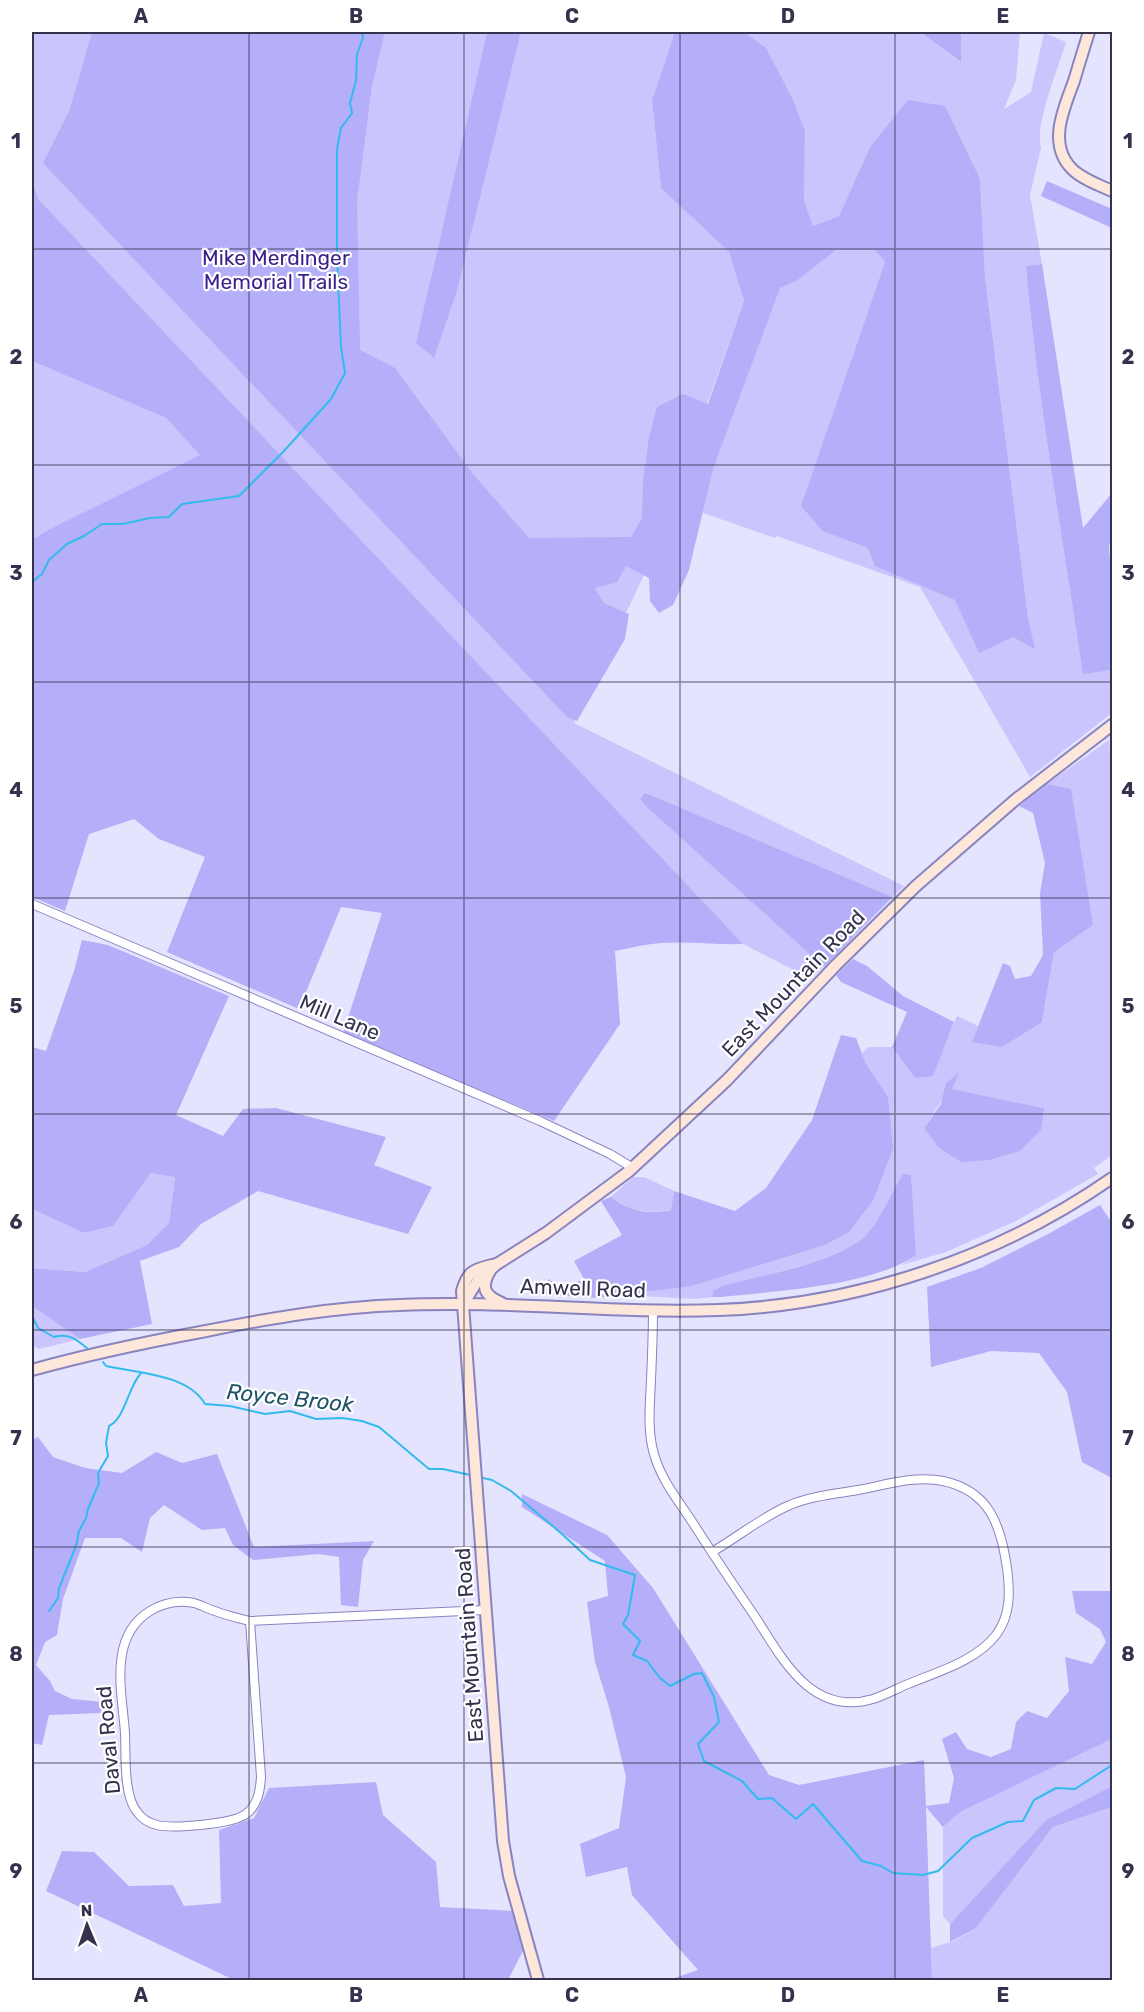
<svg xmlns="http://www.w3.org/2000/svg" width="1144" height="2012" font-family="Rubik,sans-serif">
<rect width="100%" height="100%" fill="#e5e4ff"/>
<!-- green -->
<g fill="#cac6fd" fill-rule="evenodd">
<path d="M32,32H209L363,150L372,87L385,32H487L430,281L441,336L457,291L521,32H675L652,100L661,188L729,252L744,301L707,404L658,407L649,440L730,423L780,287L798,280L836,250H875L885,262L831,419L1002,412L985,277L980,179L870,147L839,216L813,226L804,201L805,131L766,48L744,32H920L960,62L961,32H1020L1016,80L1004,109L1031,92L1044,33L1066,42C1059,66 1034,126 1041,148L1030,195L1042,264L1026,266L1044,411L1100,671L1112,670V713L1030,777L920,587L777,536L775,538L703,513V510L679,501L574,723L904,886L811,979L743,944L32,276Z"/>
<polygon points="32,361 166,418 201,455 48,530 32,540"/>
<path d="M1109,740L1112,775V1155L1094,1168L1098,1174L1016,1221L946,1252L902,1265L916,1255L878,1219L867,1235L850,1248L820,1260L713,1291L712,1297L696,1299L620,1295L692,1286L825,1245L866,1064L862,1053L869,1047H892L915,1078L943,1049L957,1016L978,1026L973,1042L1042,1022L1054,952L1071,790L1047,784ZM958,1075L952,1089L1044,1108L924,1128Z"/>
<polygon points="151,1173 175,1176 169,1223 147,1245 85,1272 32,1268 32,1209 84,1233 113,1226"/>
<path d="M633,1177H644L674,1191L671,1210C650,1214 628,1211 611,1197Z"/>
<polygon points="32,1306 80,1339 43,1348 39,1349 32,1345"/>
<polygon points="1112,1739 1112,1786 1046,1820 950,1924 943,1916 943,1827 960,1812"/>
<polygon points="1112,1807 1112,1980 932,1980 931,1948 954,1941 976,1928 1053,1827"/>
</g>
<!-- forest -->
<g fill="#b5aef9">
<polygon points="92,32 385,32 372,87 357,200 360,350 395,368 473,474 529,538 631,537 642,518 643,481 649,437 657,407 683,394 708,404 744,301 729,252 661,188 652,100 675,32 744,32 766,48 793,100 805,131 804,201 813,226 839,216 870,147 908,100 945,106 980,179 985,277 1028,619 1035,649 1013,637 979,653 955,600 875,566 868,548 823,531 801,506 885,262 875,250 836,250 798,280 780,288 713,469 689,570 673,605 659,613 650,601 649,578 626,566 617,582 595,588 604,603 629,614 625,639 577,721 567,717 43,163 70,109"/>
<polygon points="487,32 521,32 457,291 434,358 416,343"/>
<polygon points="920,32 961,32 961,62"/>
<polygon points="1047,181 1112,209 1112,228 1041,196"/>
<path d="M32,182L38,199L743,944C715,945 689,941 662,943C646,944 630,948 615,951L620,1024L554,1121L343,1033L382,913L341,907L299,1009L167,952L205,857L159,839L134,819L89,834L65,911L32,897V540L48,530L200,455L166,418L32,361Z"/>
<path d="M1042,264L1083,528L1112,493V537L1109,546L1112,590V670L1083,674C1063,538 1038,402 1026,266Z"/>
<polygon points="1047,784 1071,789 1093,925 1054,952 1042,1022 1002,1047 972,1042 1003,963 1010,966 1015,979 1031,976 1043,955 1040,893 1045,863 1033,813 1019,806"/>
<polygon points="645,793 892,897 824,967 648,808 640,799"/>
<polygon points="82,940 108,945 229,996 176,1115 223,1136 243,1109 276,1108 386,1137 374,1165 432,1187 408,1234 258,1191 201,1224 179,1247 140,1261 152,1324 80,1339 32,1306 32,1268 85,1272 147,1245 169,1223 175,1177 151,1173 113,1226 84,1233 32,1209 32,1047 46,1051 74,971"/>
<polygon points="853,959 867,966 903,996 954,1022 933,1076 915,1078 892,1047 907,1012 841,982 836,975"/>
<path d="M841,1035L856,1038L866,1064L888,1097L893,1148L874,1199L849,1232L825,1245L692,1286L597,1298L536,1294L549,1279L561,1288L584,1279L574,1261L622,1235L601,1201L611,1197C628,1211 650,1215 671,1210L674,1191L735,1211L766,1188L812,1120Z"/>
<polygon points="959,1073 952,1089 1044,1108 1041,1130 1020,1151 989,1160 961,1162 938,1147 924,1128 941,1104 946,1083"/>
<path d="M903,1174L911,1175L916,1255C873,1286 775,1291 721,1297H712L713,1291L722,1286C759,1276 845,1261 868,1233C882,1216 891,1194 903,1174Z"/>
<polygon points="1100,1205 1112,1223 1112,1483 1110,1477 1082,1462 1067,1392 1039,1353 991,1351 931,1367 927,1287 981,1268 1048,1234"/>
<polygon points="38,1437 53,1457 85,1468 122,1473 156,1452 182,1463 217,1454 254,1547 374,1541 363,1560 358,1607 341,1605 339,1557 318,1554 253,1560 233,1545 225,1528 202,1530 164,1505 150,1518 142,1552 121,1538 85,1538 63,1599 57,1635 45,1642 36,1665 50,1681 55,1691 72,1699 103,1702 101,1713 49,1715 42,1745 32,1743 33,1506 32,1440"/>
<polygon points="522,1494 607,1535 653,1588 769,1775 799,1785 924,1760 926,1806 949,1803 954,1778 942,1739 956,1732 967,1749 991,1757 1011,1749 1016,1722 1027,1711 1047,1718 1069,1691 1065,1657 1092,1664 1106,1642 1100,1629 1076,1613 1072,1591 1112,1591 1112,1739 960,1812 943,1827 926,1807 932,1980 669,1980 698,1970 632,1895 627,1867 586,1877 580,1844 619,1828 626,1777 609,1707 595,1662 587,1602 608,1596 605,1561 522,1507"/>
<polygon points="376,1782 383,1815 436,1862 440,1907 515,1911 526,1945 508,1980 234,1980 46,1891 62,1851 94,1852 129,1886 173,1885 184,1906 221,1903 219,1830 254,1818 269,1788"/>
<polygon points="1112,1786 1112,1807 1053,1827 976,1928 950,1942 950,1924 1046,1820"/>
</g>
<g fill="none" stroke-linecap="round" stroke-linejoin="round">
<!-- stream -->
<g stroke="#32bbec" stroke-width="2">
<polyline points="32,582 42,574 49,560 67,544 84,536 102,524 123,524 150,518 169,517 182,504 239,496 283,452 331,399 345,373 341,347 337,256 337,149 341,128 352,113 350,103 356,81 357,54 363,38 362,32"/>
<path d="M32,1316L38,1328L54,1337C69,1333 76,1339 88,1349"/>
<path d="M103,1362L106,1366C137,1373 188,1374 205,1404L230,1406L265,1414L290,1411L316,1419L342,1418L362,1421L379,1427L429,1469H443L470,1475"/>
<polyline points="483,1478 492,1480 511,1491 562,1534 590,1560 635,1575 628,1615 623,1624 640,1641 633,1655 647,1661 660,1678 670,1686 694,1674 702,1673 714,1697 719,1722 698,1744 704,1761 742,1781 758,1799 772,1798 796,1819 813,1804 862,1861 881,1866 893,1873 923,1875 938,1871 972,1838 1008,1822 1023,1821 1034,1800 1056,1788 1075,1789 1112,1765"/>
<path d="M49,1611L58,1598L59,1588L76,1546L79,1531L86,1518L88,1509L99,1483L98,1473L108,1456L106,1443L109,1426C125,1419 128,1387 141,1373"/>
</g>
<defs>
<g id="street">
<polyline points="32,904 540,1121 610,1154 633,1168"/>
<path d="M653,1310C653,1333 652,1357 651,1380C650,1405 647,1430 654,1454C661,1479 677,1499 691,1520C712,1553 734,1586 756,1618C783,1660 812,1717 873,1699C885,1695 896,1689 908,1684C937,1672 976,1661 996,1635C1011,1615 1010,1592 1007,1568C1001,1526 990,1491 943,1481C916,1475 885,1485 858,1490C835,1494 811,1496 790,1505C765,1515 736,1538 712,1552"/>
<path d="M250,1621L261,1777C260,1791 258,1805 246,1814C233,1824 173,1829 157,1825C149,1823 142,1819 138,1813C123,1797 126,1754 125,1733C122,1691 108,1637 150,1611C163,1603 179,1600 194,1603C201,1605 208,1609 215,1611C227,1616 239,1618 250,1621L485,1610"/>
</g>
<g id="secondary">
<path d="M1089,32C1084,48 1079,64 1074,81C1064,108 1047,144 1072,169C1082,179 1099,185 1112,191"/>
<path d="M496,1264C476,1269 468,1269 462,1291L503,1841L509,1876L538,1980"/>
<path d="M490,1271C480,1288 485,1296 502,1303"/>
<polyline points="464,1303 478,1280 497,1264 546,1233 628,1172 727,1080 836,965 916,886 1015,800 1112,725"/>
<path d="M32,1370C89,1354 147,1342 206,1331C271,1318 335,1307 400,1305C507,1300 613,1314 719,1310C857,1305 999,1257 1112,1178"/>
</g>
</defs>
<!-- street casing -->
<use href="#street" stroke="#8983c0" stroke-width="10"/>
<!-- secondary casing -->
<use href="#secondary" stroke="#8983c0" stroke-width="14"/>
<!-- street -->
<use href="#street" stroke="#fff" stroke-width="8"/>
<!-- secondary -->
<use href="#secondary" stroke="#fde6da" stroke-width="10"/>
</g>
<!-- grid -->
<path fill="none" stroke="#34324c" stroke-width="1.5" stroke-opacity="0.55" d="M249,32V1980M464,32V1980M680,32V1980M895,32V1980M32,249H1112M32,465H1112M32,682H1112M32,898H1112M32,1114H1112M32,1330H1112M32,1547H1112M32,1763H1112"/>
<g text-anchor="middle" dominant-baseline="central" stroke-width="4.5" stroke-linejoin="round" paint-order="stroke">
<!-- park labels -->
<g font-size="21" fill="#3d1f89" stroke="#fff">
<text x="276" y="257">Mike Merdinger<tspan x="276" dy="24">Memorial Trails</tspan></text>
</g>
<!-- street labels -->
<g font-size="21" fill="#34324c" stroke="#fff">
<text transform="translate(793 983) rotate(-46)">East Mountain Road</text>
<text transform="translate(340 1017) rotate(23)">Mill Lane</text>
<text transform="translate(583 1288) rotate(2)">Amwell Road</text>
<text transform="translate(469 1645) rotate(-94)">East Mountain Road</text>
<text transform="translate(108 1740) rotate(-95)">Daval Road</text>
</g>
<!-- water labels -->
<g font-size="22" font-style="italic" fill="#1f5368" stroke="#fff">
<text transform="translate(290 1398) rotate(6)">Royce Brook</text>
</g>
</g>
<!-- border -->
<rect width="1144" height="2012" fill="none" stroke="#ffffff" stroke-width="66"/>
<!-- north arrow -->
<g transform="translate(87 1925) rotate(358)" stroke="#ffffff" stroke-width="4.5" paint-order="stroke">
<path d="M0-4.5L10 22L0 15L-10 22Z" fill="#34324c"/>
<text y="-9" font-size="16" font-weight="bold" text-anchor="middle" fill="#34324c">N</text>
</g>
<rect x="33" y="33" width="1078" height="1946" fill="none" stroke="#34324c" stroke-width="2"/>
<g font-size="20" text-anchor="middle" font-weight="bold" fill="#34324c">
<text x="141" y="23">A</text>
<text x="356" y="23">B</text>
<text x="572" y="23">C</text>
<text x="788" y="23">D</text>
<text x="1003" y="23">E</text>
<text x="16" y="148">1</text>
<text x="1128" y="148">1</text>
<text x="16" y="364">2</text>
<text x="1128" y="364">2</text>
<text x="16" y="580">3</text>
<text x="1128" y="580">3</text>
<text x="16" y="797">4</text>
<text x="1128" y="797">4</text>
<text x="16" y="1013">5</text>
<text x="1128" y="1013">5</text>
<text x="16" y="1229">6</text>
<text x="1128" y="1229">6</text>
<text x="16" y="1445">7</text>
<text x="1128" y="1445">7</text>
<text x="16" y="1661">8</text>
<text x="1128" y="1661">8</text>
<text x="16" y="1878">9</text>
<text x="1128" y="1878">9</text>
<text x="141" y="2002">A</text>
<text x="356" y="2002">B</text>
<text x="572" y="2002">C</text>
<text x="788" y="2002">D</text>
<text x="1003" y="2002">E</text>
</g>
</svg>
